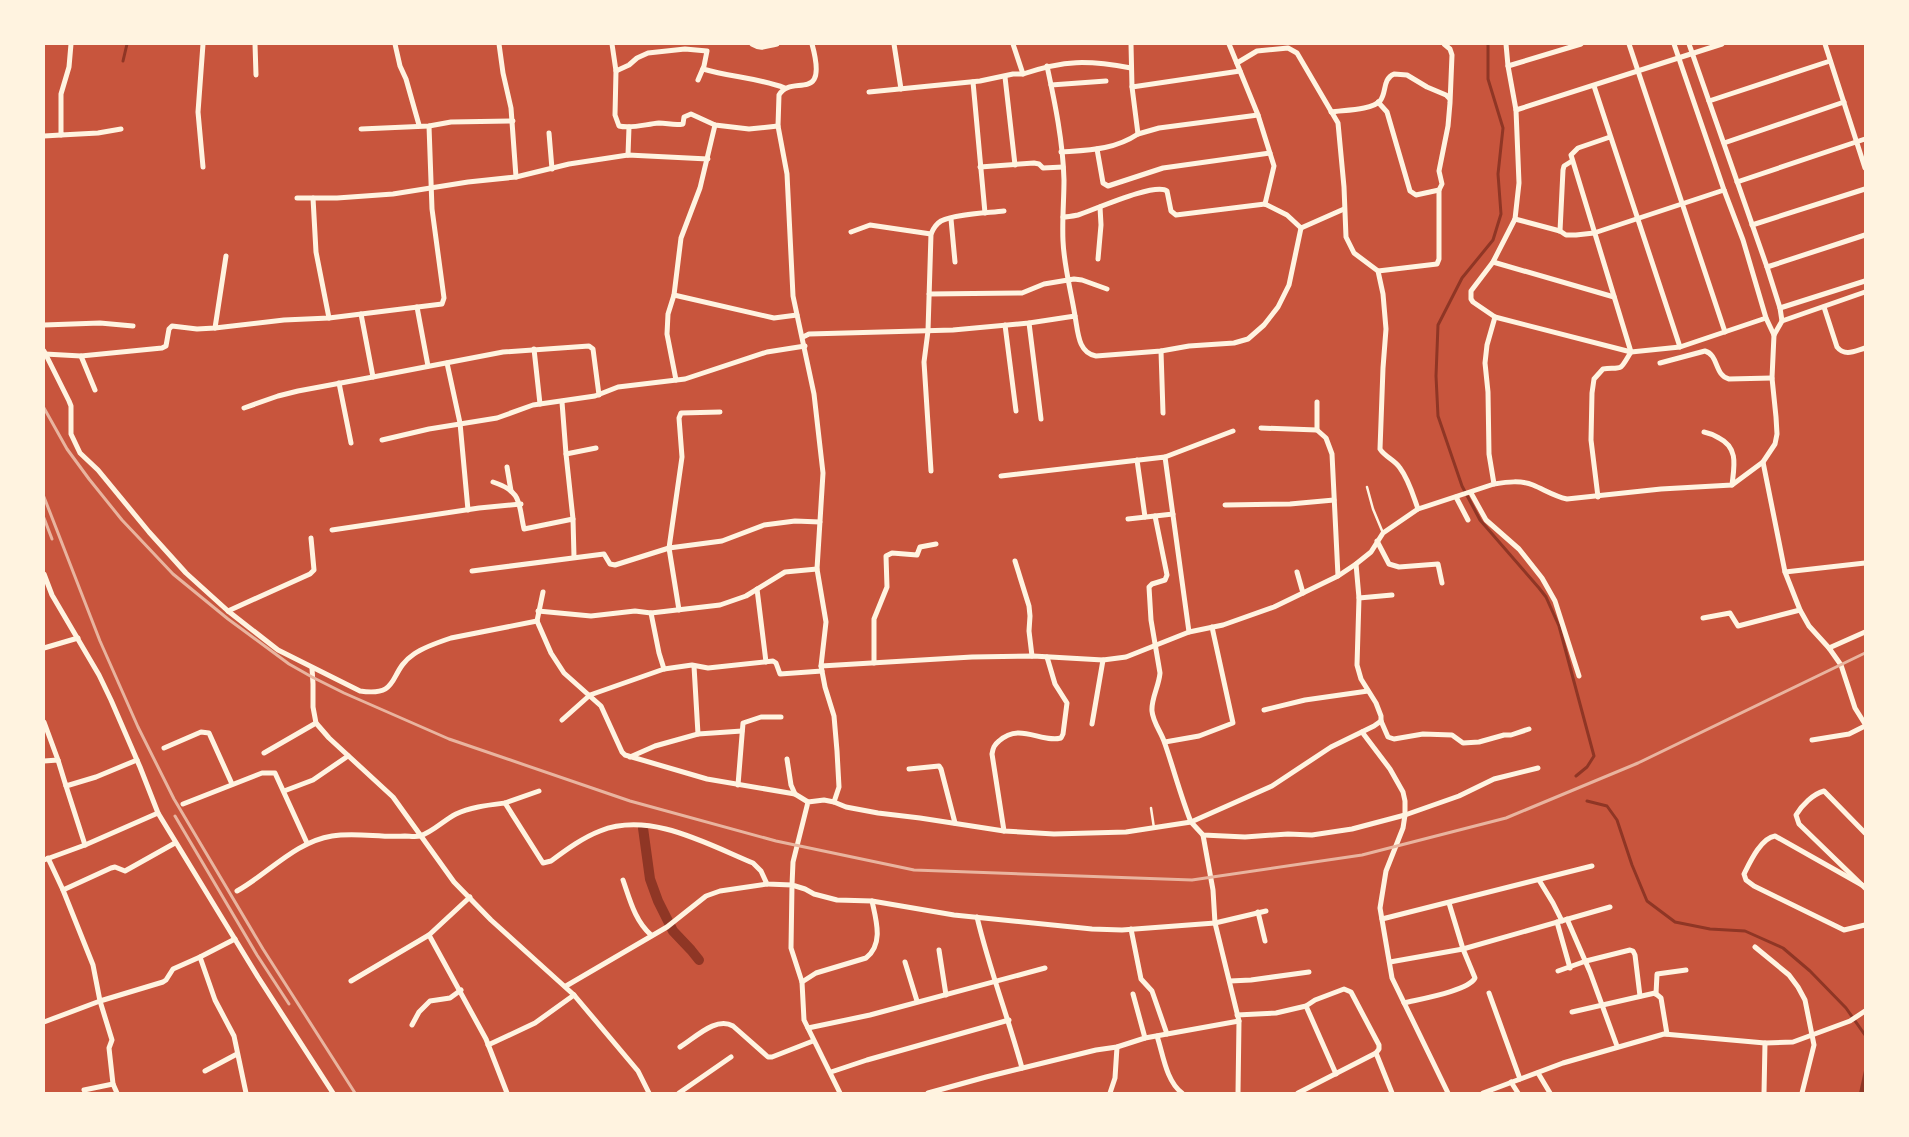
<svg xmlns="http://www.w3.org/2000/svg" width="1909" height="1137" font-family="Karla,sans-serif">
<rect width="100%" height="100%" fill="#c8553d"/>
<!-- water -->
<polygon fill="#8f3625" points="1865,1066 1865,1093 1859,1093"/>
<g fill="none" stroke-linecap="round" stroke-linejoin="round">
<!-- stream -->
<g stroke="#8f3625" stroke-width="3">
<polyline points="1488,44 1488,79 1503,128 1498,174 1501,214 1493,240 1462,278 1438,325 1436,376 1438,416 1462,486 1480,520 1539,588 1546,597 1559,626 1594,756 1587,767 1576,776"/>
<polyline points="123,61 127,44"/>
<polyline points="1587,801 1607,806 1617,820 1632,865 1647,901 1675,922 1710,929 1745,931 1783,948 1810,971 1846,1008 1865,1035"/>
</g>
<!-- canal -->
<polyline stroke="#8f3625" stroke-width="10" points="643,828 650,879 658,901 673,931 691,950 699,960"/>
<!-- service -->
<g stroke="#fff3e0" stroke-width="2.5">
<polyline points="1367,487 1373,509 1383,533"/>
<polyline points="1151,808 1154,828"/>
</g>
<!-- minor -->
<g stroke="#fff3e0" stroke-width="5">
<polyline points="71,44 69,67 61,94 61,135 98,133 121,129"/>
<polyline points="203,44 198,112 203,167"/>
<polyline points="255,44 256,75"/>
<polyline points="395,44 400,66 406,79 419,125"/>
<polyline points="499,44 503,73 511,108 516,177"/>
<path d="M612,44L616,71L615,115L619,126C632,129 646,124 659,123C667,123 675,126 683,124L684,117L691,114L715,125L749,129L778,126"/>
<path d="M752,44C762,50 766,46 777,44"/>
<path d="M812,44C829,106 791,73 779,95L778,126L787,174L793,296L814,394L823,473L817,569L826,622L821,666L825,687L834,716L837,751L839,787L834,802L824,800L808,802L793,862L792,885L805,889L814,894L837,900L872,901L954,915L1092,929L1122,930L1215,923L1266,911"/>
<polyline points="894,44 901,89"/>
<path d="M1013,44L1023,74C1065,60 1087,60 1131,68"/>
<polyline points="1131,44 1132,87 1240,71"/>
<polyline points="1229,44 1258,115 1274,166 1265,204"/>
<polyline points="1506,44 1508,66 1516,110 1519,183 1515,219 1493,262 1471,291 1471,299 1473,302 1495,317 1631,352 1680,347 1766,318"/>
<polyline points="1629,44 1725,332"/>
<polyline points="1689,44 1767,267 1780,308 1782,321"/>
<polyline points="1825,44 1865,168"/>
<path d="M1237,63L1257,51L1288,48L1297,53L1338,123L1344,187L1346,237L1354,253L1378,271L1383,294L1386,329L1383,368L1380,449C1385,457 1395,460 1400,468C1409,480 1413,495 1418,509"/>
<path d="M1047,66C1055,103 1063,142 1064,180C1064,200 1062,220 1063,241C1064,266 1071,291 1075,316"/>
<polyline points="1508,66 1581,44"/>
<path d="M703,69C730,77 759,78 785,88"/>
<polyline points="616,71 629,65 637,58 648,53 685,49 707,51 704,66 698,80"/>
<polyline points="1005,77 1015,165"/>
<polyline points="973,82 985,213"/>
<polyline points="1051,85 1106,81"/>
<polyline points="1594,86 1680,347"/>
<polyline points="1132,87 1138,134 1159,128 1258,115"/>
<polyline points="869,92 980,81 1013,74 1023,74"/>
<polyline points="1709,101 1830,61"/>
<polyline points="1378,102 1387,112 1410,191 1416,195 1439,190 1442,184 1439,171 1448,126 1450,103 1452,55 1450,49 1444,44"/>
<polyline points="1516,110 1722,44"/>
<path d="M1331,112C1343,110 1372,110 1380,101C1387,93 1382,79 1394,74L1407,75L1427,87L1446,95L1449,98"/>
<polyline points="361,129 429,126 451,122 513,121"/>
<polyline points="549,133 552,169"/>
<polyline points="44,136 61,135"/>
<polyline points="1724,143 1844,102"/>
<polyline points="1097,149 1103,183 1108,186 1163,168 1270,153"/>
<path d="M1061,152C1089,150 1114,150 1138,134"/>
<polyline points="628,155 629,127"/>
<polyline points="980,167 1034,163 1039,164 1043,168 1063,167"/>
<polyline points="1737,182 1865,139"/>
<polyline points="297,198 337,198 393,194 468,182 516,177 569,164 628,155 708,159"/>
<polyline points="313,198 316,252 329,318"/>
<polyline points="1265,204 1287,215 1301,228 1344,209"/>
<path d="M1063,217C1068,217 1073,216 1078,215C1094,210 1155,182 1167,191L1171,211L1176,215L1265,204"/>
<polyline points="951,219 955,262"/>
<polyline points="1515,219 1560,231 1566,235 1576,235 1594,233 1724,190"/>
<polyline points="1752,225 1865,189"/>
<polyline points="1560,231 1563,170 1564,166 1572,161"/>
<polyline points="851,232 870,225 931,234"/>
<polyline points="1098,259 1101,225 1100,207"/>
<polyline points="1493,262 1614,297"/>
<polyline points="1767,267 1865,235"/>
<polyline points="1378,271 1437,264 1439,259 1439,190"/>
<polyline points="929,294 1022,293 1044,284 1074,279 1082,280 1107,289"/>
<polyline points="674,295 774,318 797,315"/>
<polyline points="417,307 428,366"/>
<path d="M1824,307L1837,347C1845,357 1855,351 1865,348"/>
<polyline points="1780,308 1865,281"/>
<polyline points="1029,323 1041,419"/>
<polyline points="44,325 100,323 133,326"/>
<polyline points="1005,325 1016,411"/>
<polyline points="215,328 226,256"/>
<polyline points="1774,335 1782,321 1865,292"/>
<path d="M803,337L809,334L953,330L1029,323L1075,316C1078,332 1078,353 1096,356L1161,351L1189,346L1234,343L1248,339L1264,325L1278,307L1289,285L1301,228"/>
<polyline points="534,349 540,404"/>
<path d="M44,351L69,401L71,406V434L80,453L98,470L149,532L186,573L228,611L278,650L360,691C402,697 387,672 414,654C424,647 439,642 451,638L537,621"/>
<polyline points="1161,351 1163,413"/>
<polyline points="45,354 81,356 162,348 166,346 169,329 172,326 197,329 215,328 284,320 329,318 442,304 444,298 432,209 429,126"/>
<polyline points="81,356 95,390"/>
<polyline points="447,363 460,423 468,510"/>
<path d="M1660,363L1705,351C1719,355 1714,375 1729,379L1772,378"/>
<polyline points="373,377 503,352 589,346 593,349 599,395"/>
<polyline points="676,380 667,334 668,314 674,295 681,238 700,188 715,125"/>
<polyline points="339,383 351,443"/>
<polyline points="562,402 566,454 596,448"/>
<polyline points="244,408 278,396 298,391 373,377 361,314"/>
<polyline points="1261,428 1317,430 1326,438 1332,454 1338,576"/>
<polyline points="1317,430 1317,402"/>
<path d="M1704,432C1709,433 1714,435 1719,438C1739,448 1734,467 1732,485"/>
<polyline points="382,440 429,429 497,418 533,405 595,396 618,387 685,379 767,352 805,346"/>
<polyline points="566,454 573,519"/>
<polyline points="1165,457 1233,431"/>
<polyline points="1137,460 1145,517"/>
<polyline points="1763,462 1785,572 1800,610 1809,626 1829,648 1841,665 1855,708 1865,724"/>
<polyline points="507,467 511,491"/>
<path d="M931,471L924,362L928,331L931,234C933,229 936,224 941,221C955,214 987,213 1004,211"/>
<polyline points="1001,476 1165,457 1189,632"/>
<path d="M493,482C523,492 518,503 524,529L573,519L574,557"/>
<path d="M1494,484C1507,482 1521,480 1533,485C1545,490 1554,496 1567,499L1661,489L1732,485L1763,462L1775,444L1777,434L1776,417L1772,378L1774,335L1766,318L1743,240L1724,190L1674,44"/>
<polyline points="1471,493 1486,520 1519,549 1542,578 1555,601 1579,676"/>
<polyline points="1456,497 1468,520"/>
<path d="M1598,497L1591,440L1592,393L1594,379L1603,369C1625,367 1619,371 1631,352L1571,155L1578,148L1610,137"/>
<polyline points="1225,505 1290,504 1334,500"/>
<path d="M1155,516L1167,575L1165,580L1152,584L1149,587L1151,620L1160,673C1159,686 1151,699 1152,711C1153,723 1162,733 1165,744C1174,770 1181,797 1191,822L1272,786L1331,747L1374,726L1381,721"/>
<polyline points="1128,519 1173,514"/>
<polyline points="332,530 479,508 521,504"/>
<polyline points="1377,541 1389,564 1399,567 1438,564 1442,583"/>
<polyline points="1015,561 1029,606 1030,616 1029,631 1032,656"/>
<polyline points="1356,564 1359,598 1357,665 1361,679 1376,703 1381,716 1381,721 1388,737 1394,739 1423,734 1452,735 1463,743 1479,742 1504,735 1511,735 1529,729"/>
<polyline points="472,571 604,554 610,564 615,565 669,548 722,541 764,525 795,521 820,522"/>
<polyline points="1297,572 1303,593"/>
<polyline points="1785,572 1865,563"/>
<polyline points="44,574 52,595 99,675 111,700 140,767 158,813 258,977 333,1093"/>
<polyline points="757,589 766,662"/>
<polyline points="1359,598 1392,595"/>
<polyline points="679,610 669,548 682,457 679,418 681,413 720,412"/>
<polyline points="228,611 310,574 314,570 311,538"/>
<polyline points="538,611 591,616 635,611 651,613 720,605 746,596 785,572 817,569"/>
<polyline points="651,613 659,653 664,669"/>
<polyline points="1703,618 1730,613 1738,626 1800,610"/>
<polyline points="537,621 551,653 564,673 601,706 622,752 625,755 707,779 795,794 808,802"/>
<polyline points="537,621 543,592"/>
<polyline points="44,648 78,638"/>
<polyline points="1829,648 1865,632"/>
<polyline points="874,663 874,619 887,587 886,556 892,553 917,555 920,547 936,544"/>
<polyline points="694,666 698,734"/>
<polyline points="821,666 972,657 1033,656 1103,660 1126,657 1189,632 1223,625 1274,607 1338,576 1356,564 1371,552 1383,533 1418,509 1494,484 1489,454 1488,392 1485,363 1487,345 1495,317"/>
<polyline points="312,668 313,684 313,707 316,723 329,738 393,797 454,882 491,920 574,995 638,1071 649,1093"/>
<polyline points="1264,710 1305,700 1368,691"/>
<polyline points="562,720 590,695 664,669 692,665 708,668 773,661 776,663 780,674 822,671"/>
<polyline points="44,722 58,760"/>
<polyline points="1092,724 1103,660"/>
<polyline points="1362,732 1390,769 1403,792 1405,801 1405,815 1403,828 1386,871 1380,908 1392,978 1448,1093"/>
<polyline points="1812,740 1849,734 1865,726"/>
<polyline points="1165,742 1199,736 1233,723 1212,627"/>
<polyline points="164,748 201,732 209,733 232,784"/>
<polyline points="264,753 316,723"/>
<polyline points="630,757 655,746 698,734 742,731"/>
<polyline points="787,759 791,785 795,794"/>
<polyline points="44,761 58,760 66,786 96,777 137,760"/>
<polyline points="909,769 939,766 941,769 955,823"/>
<polyline points="738,785 743,723 761,717 781,717"/>
<polyline points="66,786 85,845"/>
<polyline points="284,791 313,780 348,756"/>
<polyline points="834,802 846,807 878,813 920,818 1004,831 1054,834 1126,832 1191,822 1203,835 1245,837 1288,834 1312,835 1352,829 1405,815 1459,796 1494,779 1538,768"/>
<polyline points="505,803 539,791"/>
<polyline points="183,804 262,773 275,773 307,843"/>
<path d="M1004,831L992,754C993,748 994,745 999,741C1020,722 1040,743 1061,738L1063,734L1067,703L1055,684L1047,657"/>
<path d="M1865,833L1824,791C1813,794 1802,805 1796,815L1799,824L1865,888"/>
<polyline points="1203,835 1213,890 1215,923 1239,1021 1238,1093"/>
<polyline points="48,858 63,890 93,965 100,1001 112,1040 109,1048 113,1084"/>
<polyline points="44,860 85,845 158,813"/>
<path d="M623,880C630,900 635,921 651,935"/>
<polyline points="1539,880 1553,903 1562,921"/>
<path d="M1862,885L1775,836C1761,838 1750,862 1744,874L1746,880L1754,886L1844,930L1865,925"/>
<polyline points="63,890 111,868 115,867 125,871 175,843"/>
<path d="M237,891C269,873 295,842 332,836C356,832 381,838 405,836C409,836 415,837 420,836C433,832 444,820 456,814C470,807 489,805 505,803L543,863L551,861C566,850 582,838 600,831C650,811 707,844 753,863L761,871L767,884L792,885L791,948L802,982"/>
<polyline points="1258,912 1265,941"/>
<path d="M977,917C989,968 1008,1017 1022,1068"/>
<polyline points="1382,919 1592,866"/>
<polyline points="1567,919 1590,972 1617,1046"/>
<polyline points="1557,922 1570,968"/>
<polyline points="1131,929 1141,979 1152,991 1167,1034"/>
<polyline points="429,935 486,1039 507,1093"/>
<polyline points="1755,947 1789,975 1798,987 1805,1000 1814,1045 1802,1093"/>
<polyline points="939,950 946,995"/>
<polyline points="200,957 235,939"/>
<polyline points="905,962 917,1001"/>
<polyline points="1390,962 1463,949 1610,907"/>
<polyline points="1558,971 1586,961 1630,950 1633,951 1635,955 1640,996"/>
<polyline points="351,981 429,935 470,897"/>
<polyline points="1230,981 1251,980 1309,972"/>
<polyline points="566,986 667,927 706,896 720,891 767,884"/>
<polyline points="1489,993 1520,1079"/>
<polyline points="1133,994 1145,1038"/>
<polyline points="1656,994 1657,974 1686,970"/>
<path d="M1404,1003C1420,999 1468,991 1475,978L1463,949L1449,903"/>
<polyline points="1306,1006 1336,1074"/>
<polyline points="1572,1012 1655,993 1661,998 1667,1034"/>
<polyline points="1237,1015 1276,1013 1306,1006 1315,1000 1344,989 1351,992 1379,1045 1379,1049 1376,1053 1298,1093"/>
<polyline points="44,1022 100,1001 163,982 166,980 173,969 200,957 215,1000 234,1036 246,1093"/>
<polyline points="412,1025 419,1012 430,1001 450,998 461,990"/>
<polyline points="808,1028 870,1015 1045,968"/>
<path d="M1157,1036C1163,1054 1166,1081 1182,1093"/>
<polyline points="488,1045 535,1023 574,995"/>
<path d="M680,1047C695,1038 716,1016 733,1026L768,1057H772L813,1041"/>
<polyline points="1376,1053 1392,1093"/>
<polyline points="205,1071 237,1054"/>
<polyline points="831,1072 867,1060 1009,1020"/>
<polyline points="1538,1073 1550,1093"/>
<polyline points="1511,1082 1518,1093"/>
<polyline points="84,1090 113,1084 117,1093"/>
<polyline points="679,1093 731,1057"/>
<path d="M840,1093L804,1020L802,982L816,973L866,958C884,944 876,920 872,901"/>
<polyline points="928,1093 986,1077 1096,1050 1117,1047 1145,1038 1239,1021"/>
<polyline points="1110,1093 1115,1078 1117,1047"/>
<polyline points="1483,1093 1563,1063 1664,1034 1765,1043 1793,1042 1850,1021 1865,1011"/>
<polyline points="1764,1093 1765,1043"/>
</g>
<!-- rail -->
<g stroke="#e9b49f" stroke-width="3">
<polyline points="44,408 67,449 89,479 122,520 173,574 228,619 289,664 312,677 344,693 449,739 630,801 776,841 914,870 1192,880 1362,855 1506,818 1638,763 1865,653"/>
<polyline points="44,497 100,641 138,727 174,799 263,949 355,1093"/>
<polyline points="44,518 52,539"/>
<polyline points="175,816 257,955 289,1004"/>
</g>
</g>
<!-- border -->
<rect width="1909" height="1137" fill="none" stroke="#fff3e0" stroke-width="90"/>
</svg>
